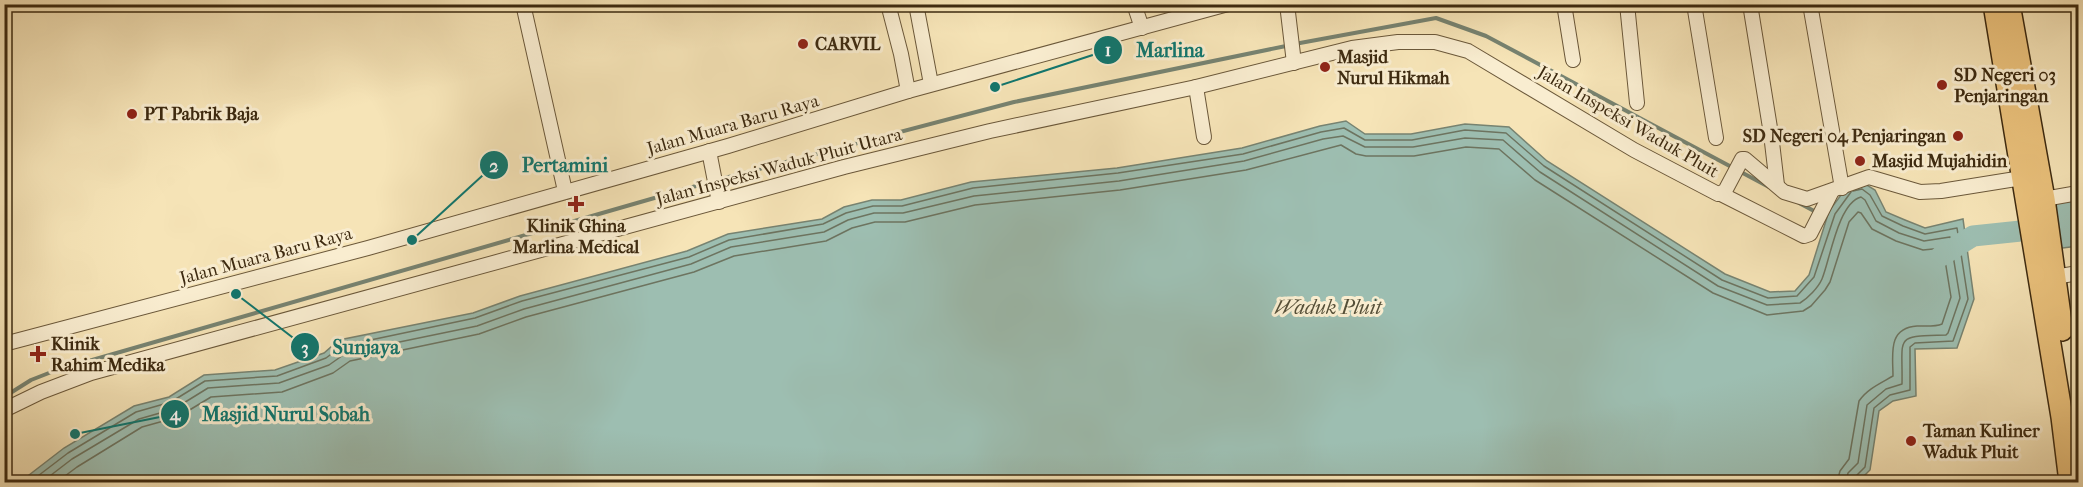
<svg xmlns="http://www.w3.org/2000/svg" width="2083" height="487" font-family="'IM FELL French Canon',serif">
<rect width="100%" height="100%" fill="#f6e4b7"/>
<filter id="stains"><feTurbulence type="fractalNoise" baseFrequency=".00333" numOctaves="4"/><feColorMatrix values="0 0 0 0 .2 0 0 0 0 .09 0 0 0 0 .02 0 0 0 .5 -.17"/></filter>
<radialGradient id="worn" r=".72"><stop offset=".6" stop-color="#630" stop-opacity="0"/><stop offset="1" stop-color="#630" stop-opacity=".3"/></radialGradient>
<!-- water -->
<g fill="#9dbeb1" stroke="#778371" stroke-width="1.5">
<polygon points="1346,121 1365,134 1411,134 1465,124 1509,127 1547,161 1725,274 1770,292 1795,291 1809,275 1829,211 1847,187 1862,182 1875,190 1886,212 1905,220 1925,228 1963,219 1974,299 1957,348 1915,349 1916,396 1893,401 1879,411 1870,470 1858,482 20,482 64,448 134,406 169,397 204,375 275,370 324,353 339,340 473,313 520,296 687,251 728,234 822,219 844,207 872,200 901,200 971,182 1117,168 1242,148 1320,126"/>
<polygon points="2078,200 2078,246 2055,249 2047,204"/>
</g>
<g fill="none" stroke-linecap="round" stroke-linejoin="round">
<!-- shore -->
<g stroke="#6d7460" stroke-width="1.5">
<polyline points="1853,191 1862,189 1870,195 1882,216 1903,226 1925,234 1957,228 1968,299 1953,341 1915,343 1910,347 1910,390 1890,395 1874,408 1865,467 1855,477 1854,482"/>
<polyline points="30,482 68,453 136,412 171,402 205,381 277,376 326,358 342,346 475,318 522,301 689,257 729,240 823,224 846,213 873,206 902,206 973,188 1118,173 1243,154 1321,132 1344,128 1365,140 1412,140 1465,130 1506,133 1544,166 1722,280 1768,298 1797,296 1814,277 1835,214 1851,192"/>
<path d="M42,482L72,459L139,419L174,409L208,388L279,383L329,365L346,353L477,326L524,309L691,264L731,247L824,232L848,220L874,213H903L974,196L1119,181L1244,161L1323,139L1343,136L1365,147H1413L1465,138L1503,140L1540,172L1718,286L1767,305L1800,303C1808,298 1818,288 1822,279C1830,260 1838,203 1861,197L1865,200L1876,221L1899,233L1924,241L1950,237L1960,298L1948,333L1946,335C1893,336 1903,336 1902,384L1886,389L1867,405L1858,463L1848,473L1846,482"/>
<path d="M57,482L77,467L142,427L178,417L211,397L282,392L333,373L350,361L479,334L526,317L694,272L734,256L826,241L852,228L875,222H905L975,205L1120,190L1246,170L1341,145L1356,154L1366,156H1414L1466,147L1499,149L1535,180L1713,293L1767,315L1803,311L1811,306L1825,290L1830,282L1849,222L1858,212L1861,213L1872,229L1896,241L1923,250L1943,248L1951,297L1942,324C1935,327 1926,326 1917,326C1887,328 1893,355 1893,376C1881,383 1867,389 1859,401L1849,459L1840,471L1837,482"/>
</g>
<!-- stream -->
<g stroke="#778371" stroke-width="4">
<polyline points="1300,43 1436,18 1486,36 1769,187"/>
<polyline points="721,179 1014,102 1286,46"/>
<polyline points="1799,203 1816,212"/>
<polyline points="4,397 31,380 54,371 710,182"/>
</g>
<!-- river -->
<polyline stroke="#9dbeb1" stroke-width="21" points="1941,256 1973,236 2078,225"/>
<defs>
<g id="minor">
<polyline points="523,4 565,191"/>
<polyline points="888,4 901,54 908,91"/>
<polyline points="916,4 931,84"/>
<polyline points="1134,4 1142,28"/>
<polyline points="1287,4 1294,63"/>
<polyline points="1564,4 1573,60"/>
<polyline points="1627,4 1637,103"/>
<polyline points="1694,4 1716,138"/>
<polyline points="1750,4 1771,134 1777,185"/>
<polyline points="1810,4 1842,188"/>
<polyline points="1196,87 1204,137"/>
<polyline points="709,151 719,202"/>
<polyline points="1721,194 1804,236 1810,234 1832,191"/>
<polyline points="2044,199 2078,193"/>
<polyline points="2055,277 2078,273"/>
<polyline points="4,344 368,248 728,146 908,91 1228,4"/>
<polyline points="4,410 41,392 91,373 844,167 990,131 1196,87 1352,48 1398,42 1435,42 1468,51 1634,150 1718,194 1725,191 1742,159 1745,159 1784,192 1807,199 1869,177 1920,192 1941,191 2022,178"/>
<polyline points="2077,419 2078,418"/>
</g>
<g id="highway">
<polyline points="1994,4 2062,417 2070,482"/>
<polyline points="2009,4 2044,199 2062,330"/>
</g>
</defs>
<!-- minor casing -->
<use href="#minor" stroke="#6b583a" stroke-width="16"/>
<!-- highway casing -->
<use href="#highway" stroke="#3d2a10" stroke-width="24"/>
<!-- minor -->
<use href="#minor" stroke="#f9edd0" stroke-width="14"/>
<!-- highway -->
<use href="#highway" stroke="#ebc27c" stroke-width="21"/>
</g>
<!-- markers -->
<g fill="#8f2418" stroke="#f9edd0" stroke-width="2">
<circle cx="803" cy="44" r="6"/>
<circle cx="1325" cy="67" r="6"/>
<circle cx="1942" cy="85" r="6"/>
<circle cx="132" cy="114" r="6"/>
<circle cx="1958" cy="136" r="6"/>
<circle cx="1860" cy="161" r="6"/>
<path d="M573 195h6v6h6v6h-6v6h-6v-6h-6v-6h6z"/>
<path d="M35 345h6v6h6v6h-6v6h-6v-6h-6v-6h6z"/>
<circle cx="1911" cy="441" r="6"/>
</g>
<g text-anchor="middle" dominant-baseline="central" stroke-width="6" stroke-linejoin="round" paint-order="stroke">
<!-- poi labels -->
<g font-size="18" font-weight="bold" fill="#3d2a10" stroke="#f9edd0" text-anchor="start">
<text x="815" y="44">CARVIL</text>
<text x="1337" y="57">Masjid<tspan x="1337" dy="21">Nurul Hikmah</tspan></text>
<text x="1954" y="75">SD Negeri 03<tspan x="1954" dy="21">Penjaringan</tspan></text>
<text x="144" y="114">PT Pabrik Baja</text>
<text x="1946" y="136" text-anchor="end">SD Negeri 04 Penjaringan</text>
<text x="1872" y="161">Masjid Mujahidin</text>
<text x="576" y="226" text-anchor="middle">Klinik Ghina<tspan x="576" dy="21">Marlina Medical</tspan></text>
<text x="51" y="344">Klinik<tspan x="51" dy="21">Rahim Medika</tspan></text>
<text x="1923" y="431">Taman Kuliner<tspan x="1923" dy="21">Waduk Pluit</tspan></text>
</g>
<!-- street labels -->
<g font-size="18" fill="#3d2a10" stroke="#f9edd0">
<text transform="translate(1628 122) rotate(30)">Jalan Inspeksi Waduk Pluit</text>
<text transform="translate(733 125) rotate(-16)">Jalan Muara Baru Raya</text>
<text transform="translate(779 167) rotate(-15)">Jalan Inspeksi Waduk Pluit Utara</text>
<text transform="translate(266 256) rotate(-15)">Jalan Muara Baru Raya</text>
</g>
<!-- water labels -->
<g font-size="20" font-style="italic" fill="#554f38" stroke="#f9edd0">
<text x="1328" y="307">Waduk Pluit</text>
</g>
</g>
<!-- callouts -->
<path fill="none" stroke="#0f766e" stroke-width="2" d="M995 87L1108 50M412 240L494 165M236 294L305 347M75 434L175 414"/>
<g fill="#0f766e" stroke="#f9edd0" stroke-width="2">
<circle cx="995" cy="87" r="6"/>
<circle cx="412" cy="240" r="6"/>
<circle cx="236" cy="294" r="6"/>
<circle cx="75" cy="434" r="6"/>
<circle cx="1108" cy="50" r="15"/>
<circle cx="494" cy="165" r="15"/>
<circle cx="305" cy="347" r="15"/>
<circle cx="175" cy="414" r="15"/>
</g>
<g font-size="18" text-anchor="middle" font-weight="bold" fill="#fff">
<text x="1108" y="56">1</text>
<text x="494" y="172">2</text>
<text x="305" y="354">3</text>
<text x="175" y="420">4</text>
</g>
<g font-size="20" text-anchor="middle" font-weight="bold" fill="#0f766e" stroke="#f9edd0" stroke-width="6" stroke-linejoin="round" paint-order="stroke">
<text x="1170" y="57">Marlina</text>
<text x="565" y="172">Pertamini</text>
<text x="366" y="354">Sunjaya</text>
<text x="286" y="421">Masjid Nurul Sobah</text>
</g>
<!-- margin -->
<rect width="2083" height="487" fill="none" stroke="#f6e4b7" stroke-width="24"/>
<rect x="6" y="6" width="2071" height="475" fill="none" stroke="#3d2a10" stroke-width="3"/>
<rect x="12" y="12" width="2059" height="463" fill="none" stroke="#3d2a10" stroke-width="1.5"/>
<rect width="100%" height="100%" filter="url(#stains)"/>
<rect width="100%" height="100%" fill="url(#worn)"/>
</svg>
